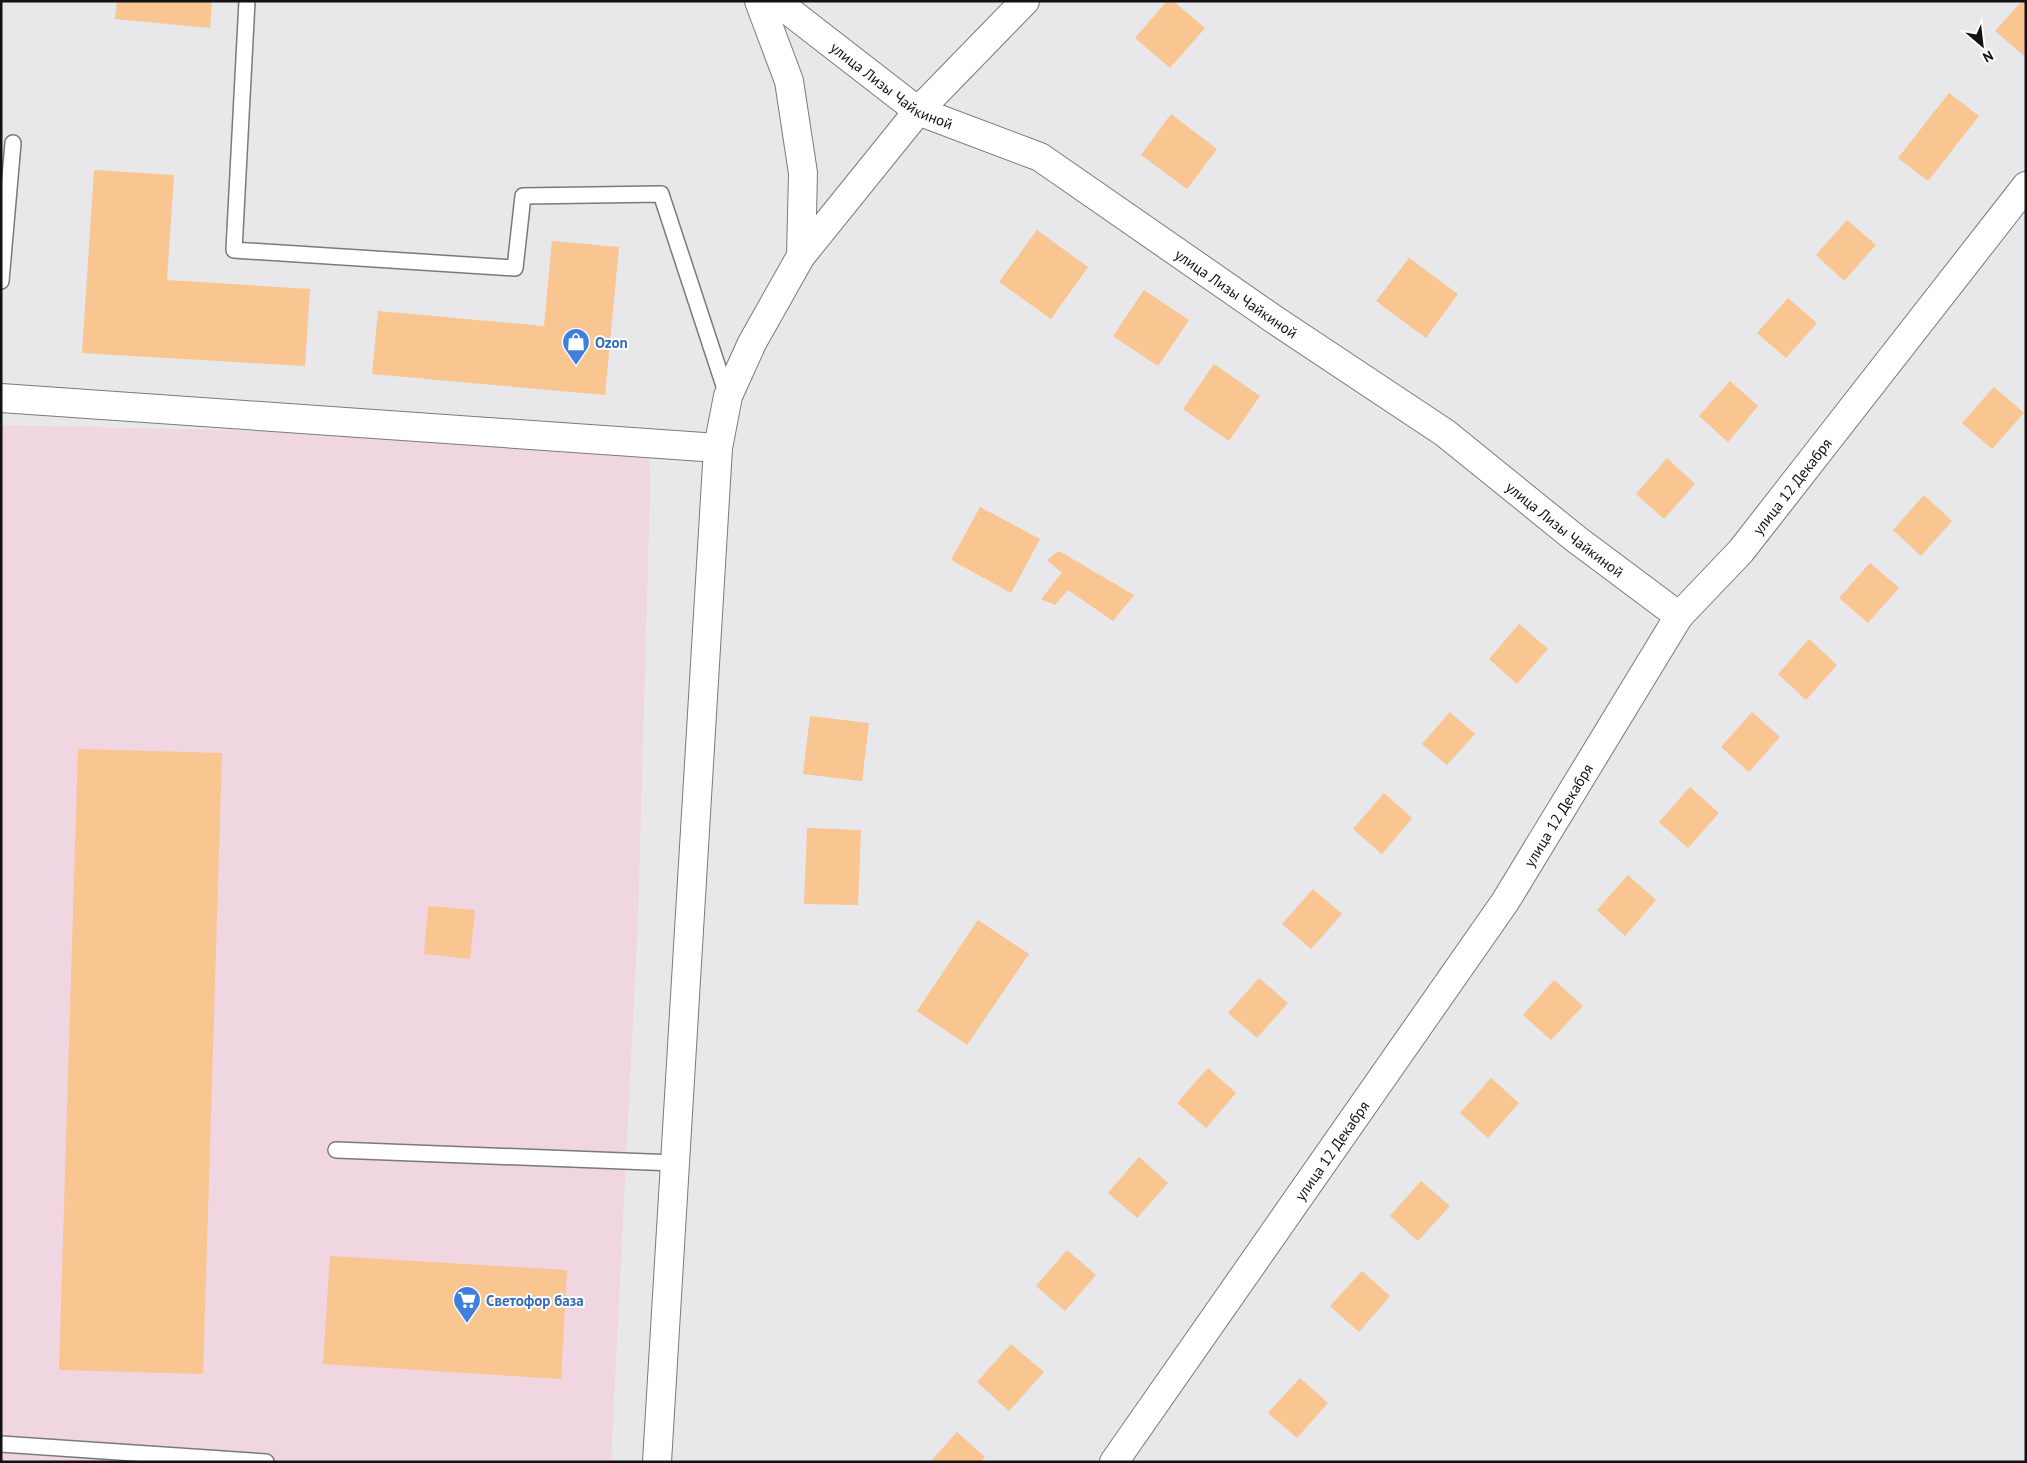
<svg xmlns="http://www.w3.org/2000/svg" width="2027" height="1463" font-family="'PT Sans',sans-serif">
<rect width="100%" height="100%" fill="#e8e7ea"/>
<!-- commercial -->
<polygon fill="#efd6e0" points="1,425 649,440 650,492 638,918 611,1462 1,1462"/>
<!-- building -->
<g fill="#f9c591">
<polygon points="117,1 212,1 210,28 115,19"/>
<polygon points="1167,1 1173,1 1205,28 1170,68 1135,38"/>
<polygon points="2022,1 2026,1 2024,56 1995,31"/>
<polygon points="1949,93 1979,116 1928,181 1898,158"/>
<polygon points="1171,114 1217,149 1187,189 1141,155"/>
<polygon points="94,170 174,175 167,280 310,289 305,366 82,353"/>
<polygon points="1847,220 1876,245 1844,281 1816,255"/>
<polygon points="1037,230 1088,267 1051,319 999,282"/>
<polygon points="552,241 619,247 605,395 372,374 378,311 544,326"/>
<polygon points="1409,258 1458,294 1426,338 1376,301"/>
<polygon points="1144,290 1189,320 1158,366 1113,336"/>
<polygon points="1788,298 1817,323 1786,358 1757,333"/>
<polygon points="1214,364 1260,396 1229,441 1183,409"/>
<polygon points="1730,381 1758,406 1728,442 1699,416"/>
<polygon points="1994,387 2024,413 1992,449 1962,423"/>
<polygon points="1667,458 1695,484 1664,519 1636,494"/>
<polygon points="1924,495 1952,521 1921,556 1893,530"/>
<polygon points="980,507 1040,539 1011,593 951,560"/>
<polygon points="1059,551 1134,595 1113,621 1068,590 1055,605 1041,599 1062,573 1047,560"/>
<polygon points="1870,563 1899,588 1868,623 1839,598"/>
<polygon points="1519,624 1548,649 1517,684 1489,659"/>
<polygon points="1809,639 1837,665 1806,700 1778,674"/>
<polygon points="1450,712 1475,734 1447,765 1422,744"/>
<polygon points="1752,712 1780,737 1749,772 1721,747"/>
<polygon points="810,716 869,723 862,781 803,774"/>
<polygon points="78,749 222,753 203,1374 59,1370"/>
<polygon points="1690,787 1719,813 1688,848 1659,822"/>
<polygon points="1384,793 1412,818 1382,854 1353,829"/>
<polygon points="807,828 861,830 858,905 804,904"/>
<polygon points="1628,875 1656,900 1625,936 1597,910"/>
<polygon points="1313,889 1342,914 1311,949 1282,924"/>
<polygon points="428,906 475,910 470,959 424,954"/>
<polygon points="978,920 1029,954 967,1045 917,1011"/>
<polygon points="1259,978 1288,1003 1257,1038 1228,1013"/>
<polygon points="1554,980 1583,1006 1551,1040 1523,1015"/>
<polygon points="1208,1068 1236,1093 1206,1128 1177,1103"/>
<polygon points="1491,1078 1519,1103 1488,1138 1460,1113"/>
<polygon points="1139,1157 1168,1183 1137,1218 1108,1193"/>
<polygon points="1421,1181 1450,1206 1418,1241 1390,1216"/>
<polygon points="1067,1250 1096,1275 1065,1311 1036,1286"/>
<polygon points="330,1256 567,1270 561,1379 323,1364"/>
<polygon points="1362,1271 1390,1296 1359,1332 1330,1306"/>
<polygon points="1011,1344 1044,1372 1009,1411 977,1382"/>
<polygon points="1300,1378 1328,1403 1297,1438 1268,1413"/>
<polygon points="957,1432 985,1457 981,1462 930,1462"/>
</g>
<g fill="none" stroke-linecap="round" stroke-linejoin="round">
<defs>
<g id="lane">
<polyline points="247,1 234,250 515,268 523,196 661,194 727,395"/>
<polyline points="1,281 13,143"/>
<polyline points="336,1150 675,1163"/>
<polyline points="1,1444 266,1462"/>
</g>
<g id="street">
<polyline points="759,1 789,81 803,173 801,256"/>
<path id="s1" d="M776,1L918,111L1040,157L1275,320L1445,433L1576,539L1679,616"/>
<polyline points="1,398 718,448"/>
<polyline points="657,1462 718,448 728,396 752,343 801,256 918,111 1025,1"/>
<path id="s2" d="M1114,1462L1505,902L1679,616L1741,551L2026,186"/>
</g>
</defs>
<!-- lane casing -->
<use href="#lane" stroke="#7a797c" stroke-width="18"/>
<!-- street casing -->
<use href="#street" stroke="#7a797c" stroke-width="30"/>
<!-- lane -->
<use href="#lane" stroke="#fff" stroke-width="15"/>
<!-- street -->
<use href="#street" stroke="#fff" stroke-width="28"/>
</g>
<!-- icons -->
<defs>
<symbol id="shop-pin" viewBox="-11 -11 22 30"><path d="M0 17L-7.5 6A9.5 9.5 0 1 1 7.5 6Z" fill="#3f7fe0" stroke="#fff"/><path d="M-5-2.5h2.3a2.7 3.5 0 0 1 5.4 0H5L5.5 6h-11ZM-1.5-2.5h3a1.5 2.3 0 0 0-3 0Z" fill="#fff"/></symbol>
<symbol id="supermarket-pin" viewBox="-11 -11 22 30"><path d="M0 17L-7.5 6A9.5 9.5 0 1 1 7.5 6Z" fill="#3f7fe0" stroke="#fff"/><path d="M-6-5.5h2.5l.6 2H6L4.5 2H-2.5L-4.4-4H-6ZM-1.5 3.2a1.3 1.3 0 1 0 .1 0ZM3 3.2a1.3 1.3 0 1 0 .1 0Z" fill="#fff"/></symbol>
</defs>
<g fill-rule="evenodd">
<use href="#shop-pin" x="560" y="326" width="32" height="43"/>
<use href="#supermarket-pin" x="451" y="1284" width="32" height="43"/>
</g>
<g text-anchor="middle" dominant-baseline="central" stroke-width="4" stroke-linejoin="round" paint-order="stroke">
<!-- street labels -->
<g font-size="15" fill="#121113" stroke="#fff">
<text stroke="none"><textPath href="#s1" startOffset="144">улица Лизы Чайкиной</textPath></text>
<text stroke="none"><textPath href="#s1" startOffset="549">улица Лизы Чайкиной</textPath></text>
<text stroke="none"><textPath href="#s2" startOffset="1190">улица 12 Декабря</textPath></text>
<text stroke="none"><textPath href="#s1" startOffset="954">улица Лизы Чайкиной</textPath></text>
<text stroke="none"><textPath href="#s2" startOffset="785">улица 12 Декабря</textPath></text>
<text stroke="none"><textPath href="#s2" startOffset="380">улица 12 Декабря</textPath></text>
</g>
<!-- shop labels -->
<g font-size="15" font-weight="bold" fill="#366cbe" stroke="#fff" text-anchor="start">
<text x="595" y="342">Ozon</text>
<text x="486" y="1300">Светофор база</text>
</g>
</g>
<!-- border -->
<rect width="2027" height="1463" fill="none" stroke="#121113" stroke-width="5"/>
<!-- north arrow -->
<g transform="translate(1982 45) rotate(152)" stroke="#ffffff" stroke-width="4" paint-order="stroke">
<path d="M0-4L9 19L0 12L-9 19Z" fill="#121113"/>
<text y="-8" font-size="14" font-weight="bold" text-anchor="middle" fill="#121113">N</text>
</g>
</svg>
